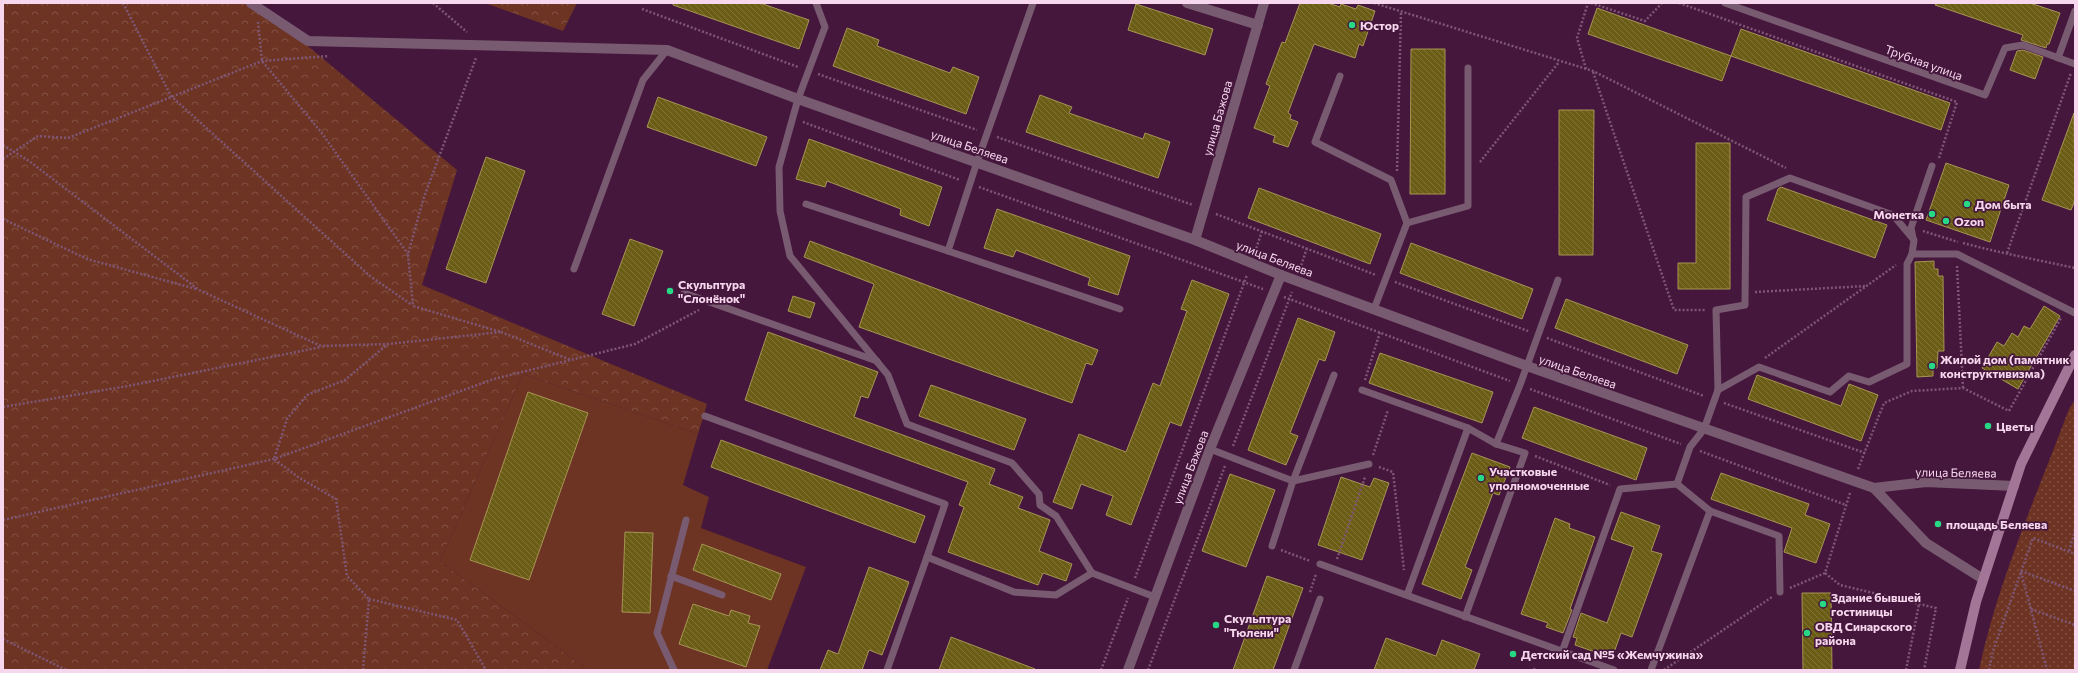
<svg xmlns="http://www.w3.org/2000/svg" width="2078" height="673" font-family="Commissioner,sans-serif">
<defs>
<pattern id="forest-crowns" width="20" height="18" patternUnits="userSpaceOnUse"><rect width="20" height="18" fill="#6d3424"/><path d="M2 6a3 3 0 1 1 6 0M12 15a3 3 0 1 1 6 0" fill="none" stroke="#825144"/></pattern>
<pattern id="park-dots" width="8" height="8" patternUnits="userSpaceOnUse"><rect width="8" height="8" fill="#6d3424"/><path d="M2 2h.1M6 6h.1" fill="none" stroke="#825144" stroke-width="1.8" stroke-linecap="round"/></pattern>
<pattern id="building-back-hatch" width="6" height="6" patternUnits="userSpaceOnUse"><rect width="6" height="6" fill="#6c5d16"/><path d="M-1 5l2 2M0 0l6 6M5-1l2 2" fill="none" stroke="#827438"/></pattern>
</defs>
<rect width="100%" height="100%" fill="#45173c"/>
<!-- forest -->
<g fill="url(#forest-crowns)">
<polygon points="3,3 256,3 457,170 422,285 707,404 698,434 523,374 440,561 588,670 3,670"/>
<polygon points="485,3 577,3 563,31"/>
</g>
<!-- park -->
<path fill="url(#park-dots)" d="M2075,400V670H1979C1998,580 2037,495 2069,409Z"/>
<!-- pitch -->
<polygon fill="#6d3424" points="523,374 698,434 683,485 709,497 701,528 806,567 767,670 588,670 440,561"/>
<!-- building -->
<g fill="url(#building-back-hatch)" stroke="#a59553">
<polygon points="673,3 760,3 809,20 799,49 673,5"/>
<polygon points="1300,3 1328,3 1340,7 1341,4 1356,9 1358,5 1375,11 1363,46 1359,44 1355,58 1314,44 1288,113 1291,115 1290,119 1298,122 1288,147 1273,142 1275,136 1254,128 1270,86 1266,84 1282,42 1285,43"/>
<polygon points="1936,3 2030,3 2060,13 2049,44 2047,44 2046,48 2021,40 2023,35 1935,5"/>
<polygon points="1136,4 1213,29 1205,55 1128,30"/>
<polygon points="1597,8 1731,56 1722,81 1588,34"/>
<polygon points="847,28 879,40 877,46 950,73 953,67 979,77 966,114 833,66"/>
<polygon points="1741,29 1950,103 1941,130 1731,56"/>
<polygon points="1411,49 1445,49 1445,194 1410,194"/>
<polygon points="2023,50 2043,57 2035,79 2010,70 2017,51"/>
<polygon points="1040,95 1072,107 1069,113 1143,139 1145,133 1170,142 1158,178 1026,132"/>
<polygon points="658,97 767,137 756,166 647,127"/>
<polygon points="1559,110 1594,110 1593,255 1559,255"/>
<polygon points="2074,113 2075,200 2071,210 2042,200"/>
<polygon points="809,139 942,187 929,226 900,215 901,209 827,181 825,187 796,179"/>
<polygon points="1696,143 1730,143 1730,289 1678,289 1678,263 1696,263"/>
<polygon points="486,157 525,171 486,283 446,269"/>
<polygon points="1946,163 2009,185 1990,242 1926,220"/>
<polygon points="1781,187 1887,225 1875,258 1767,220 1778,189"/>
<polygon points="1259,188 1381,234 1370,264 1248,218"/>
<polygon points="997,209 1130,256 1118,295 1088,285 1090,278 1016,250 1013,257 984,248"/>
<polygon points="630,239 663,251 634,326 602,314"/>
<polygon points="810,241 1098,350 1092,365 1086,363 1072,403 859,327 874,284 804,257"/>
<polygon points="1411,243 1533,289 1522,319 1400,273"/>
<polygon points="1934,261 1934,269 1938,269 1938,276 1943,276 1944,351 1938,351 1937,368 1933,368 1933,376 1917,377 1915,262"/>
<polygon points="1192,280 1229,294 1181,426 1170,422 1131,525 1106,515 1113,496 1081,484 1072,509 1053,502 1079,434 1126,452 1153,383 1160,386 1187,311 1181,309"/>
<polygon points="793,296 815,303 810,318 788,311"/>
<polygon points="1566,299 1688,345 1677,374 1555,328"/>
<polygon points="2044,306 2060,316 2018,389 1982,368 1997,342 2004,346 2012,333 2018,337 2024,326 2030,329"/>
<polygon points="1298,318 1335,332 1325,361 1319,359 1290,433 1298,436 1286,465 1248,450"/>
<polygon points="768,332 878,372 868,398 861,396 854,417 995,469 989,484 1023,497 1018,508 1050,520 1039,551 1072,564 1066,581 1043,573 1038,585 948,552 964,507 959,505 968,482 745,400"/>
<polygon points="1380,353 1493,392 1482,423 1369,383"/>
<polygon points="1757,375 1841,406 1849,384 1878,395 1861,441 1748,399"/>
<polygon points="931,385 1026,419 1014,450 919,416"/>
<polygon points="528,392 588,413 529,580 470,560"/>
<polygon points="1534,407 1647,448 1636,480 1522,438"/>
<polygon points="721,440 925,516 915,543 711,467"/>
<polygon points="1472,453 1510,467 1499,495 1493,493 1465,567 1472,570 1461,599 1422,584"/>
<polygon points="1721,473 1809,504 1805,515 1830,524 1816,563 1784,552 1792,528 1711,499"/>
<polygon points="1230,474 1275,490 1246,567 1202,551"/>
<polygon points="1341,477 1370,487 1374,478 1389,483 1362,560 1318,545"/>
<polygon points="1621,512 1660,526 1651,551 1662,554 1632,637 1621,633 1612,658 1575,645 1577,638 1573,637 1581,613 1607,623 1634,547 1611,539"/>
<polygon points="1555,518 1570,524 1569,528 1595,537 1570,609 1572,610 1563,633 1546,627 1548,623 1521,614"/>
<polygon points="625,532 653,533 650,613 622,612"/>
<polygon points="702,544 781,574 771,600 693,570"/>
<polygon points="869,567 909,582 882,655 869,650 862,670 820,670 828,650 838,654"/>
<polygon points="1267,576 1303,588 1273,670 1233,670"/>
<polygon points="1802,593 1831,593 1832,670 1803,670"/>
<polygon points="693,604 729,616 731,610 750,616 748,623 760,626 746,667 679,644"/>
<polygon points="951,637 1035,669 1035,670 939,670"/>
<polygon points="1386,638 1436,656 1442,640 1480,654 1474,670 1374,670"/>
</g>
<g fill="none" stroke-linecap="round" stroke-linejoin="round">
<!-- path -->
<g stroke="#7f5676" stroke-width="2.5" stroke-dasharray="2 2" stroke-linecap="butt">
<polyline points="123,3 171,96 370,276 412,305"/>
<polyline points="433,3 467,32"/>
<polyline points="1374,3 1593,71 1786,168"/>
<polyline points="1591,3 1645,21 1662,3"/>
<polyline points="1679,3 1957,102 1939,158"/>
<polyline points="642,9 798,67"/>
<polyline points="258,22 262,61 321,132 408,254"/>
<polyline points="1586,69 1577,38 1588,3"/>
<polyline points="1593,72 1674,310 1706,310"/>
<polyline points="818,74 977,130"/>
<polyline points="803,122 960,180"/>
<polyline points="997,137 1193,205"/>
<polyline points="3,145 29,161 199,290 321,346 388,344"/>
<polyline points="3,159 38,136 68,138 262,61 329,56"/>
<polyline points="1480,162 1559,62"/>
<polyline points="1397,171 1401,12"/>
<polyline points="979,187 1263,289"/>
<polyline points="1216,214 1376,275"/>
<polyline points="3,219 87,259 196,289"/>
<polyline points="1923,231 1958,242"/>
<path d="M1963,243C2000,253 2038,260 2075,268"/>
<polyline points="1255,252 1262,231"/>
<polyline points="2007,253 2071,73"/>
<polyline points="1957,266 1963,388"/>
<polyline points="1300,269 1307,248"/>
<polyline points="1395,282 1528,331"/>
<polyline points="1755,292 1866,286"/>
<polyline points="1284,297 1510,381"/>
<polyline points="501,332 571,360"/>
<polyline points="1547,338 1704,396"/>
<polyline points="1765,358 1896,265"/>
<polyline points="1365,380 1380,332"/>
<polyline points="1530,389 1681,444"/>
<polyline points="1724,403 1865,453"/>
<polyline points="3,407 128,386 321,347"/>
<polyline points="1233,446 1292,292"/>
<polyline points="1700,451 1846,505"/>
<polyline points="1373,455 1388,410"/>
<polyline points="1535,456 1610,485"/>
<polyline points="1379,467 1393,472 1404,570"/>
<polyline points="1858,469 1884,403 1912,391 1963,388 2009,411 2061,318"/>
<polyline points="1850,493 1825,573 1840,585 1936,608 1924,670"/>
<polyline points="3,520 274,459 494,379 635,344 699,310"/>
<polyline points="1281,550 1310,561"/>
<polyline points="2069,551 2075,531"/>
<polyline points="1337,559 1365,477"/>
<polyline points="2021,571 2075,591"/>
<polyline points="2021,572 2047,670"/>
<polyline points="1135,578 1247,275"/>
<polyline points="1790,588 1825,573"/>
<polyline points="1310,592 1316,574"/>
<polyline points="369,599 457,620 486,670"/>
<polyline points="2031,609 2075,625"/>
<polyline points="3,639 66,670"/>
<polyline points="363,670 369,599 347,576 336,499 298,477 274,459 287,419 307,395 345,380 388,344 501,332 413,306 408,254 424,197 476,58"/>
<polyline points="1101,670 1128,598"/>
<polyline points="1148,670 1225,466"/>
<polyline points="1534,670 1535,667"/>
<polyline points="1664,670 1772,597"/>
<polyline points="1906,670 1919,604"/>
<polyline points="1989,670 1993,651 2033,538 2075,554"/>
</g>
<!-- lane -->
<g stroke="#795b71" stroke-width="7">
<polyline points="816,3 825,27 798,99 779,167 780,211 790,256 888,375 907,424 1012,463 1039,494 1040,505 1056,516 1092,573 1155,597"/>
<polyline points="1033,3 977,162 948,251 1120,309"/>
<polyline points="1725,3 1985,95 2005,48 2023,45 2075,64"/>
<polyline points="2058,58 2075,11"/>
<polyline points="1340,76 1315,142 1391,180 1407,223 1374,309"/>
<polyline points="806,204 948,251"/>
<polyline points="1407,223 1468,206 1468,68"/>
<polyline points="1913,238 1911,228 1932,166"/>
<polyline points="574,269 643,80 667,50"/>
<polyline points="684,293 877,361"/>
<polyline points="1362,390 1468,428"/>
<polyline points="1718,390 1759,367 1830,392 1849,376 1869,382 1907,364 1907,264 1912,254 1957,254 2075,313"/>
<polyline points="705,416 945,504 927,557 1014,592 1056,595 1092,573"/>
<polyline points="1210,449 1293,481 1369,464"/>
<polyline points="1710,511 1779,536 1780,592"/>
<polyline points="1272,546 1293,481 1334,375"/>
<polyline points="1320,564 1614,670"/>
<polyline points="671,576 722,595"/>
<polyline points="1407,595 1468,428 1496,444 1520,385 1558,280"/>
<polyline points="1465,617 1525,453 1496,444"/>
<polyline points="1562,652 1620,489 1677,484"/>
<polyline points="674,670 657,633 686,520"/>
<polyline points="887,670 927,557"/>
<polyline points="1294,670 1320,599"/>
<polyline points="1651,670 1710,511 1677,484 1690,447 1704,429 1718,390 1716,310 1745,305 1746,197 1790,178 1893,215 1914,240 1912,254"/>
</g>
<!-- street -->
<g stroke="#795b71" stroke-width="10">
<polyline points="251,3 308,41 667,50 798,99 1195,240 1281,275 1527,366 1874,488 1926,482 2014,486"/>
<polyline points="1187,3 1258,25"/>
<polyline points="1195,240 1264,3"/>
<polyline points="1874,488 1926,543 1983,579"/>
<polyline points="1128,670 1210,449 1281,275"/>
</g>
<!-- secondary -->
<polyline stroke="#a37597" stroke-width="10" points="1960,670 1976,602 2021,464 2075,355"/>
</g>
<!-- markers -->
<g fill="#27d885" stroke="#45173c" stroke-width="1.5">
<circle cx="1352" cy="25" r="4"/>
<circle cx="1967" cy="204" r="4"/>
<circle cx="1932" cy="214" r="4"/>
<circle cx="1946" cy="221" r="4"/>
<circle cx="670" cy="291" r="4"/>
<circle cx="1932" cy="366" r="4"/>
<circle cx="1988" cy="426" r="4"/>
<circle cx="1481" cy="478" r="4"/>
<circle cx="1938" cy="524" r="4"/>
<circle cx="1823" cy="604" r="4"/>
<circle cx="1216" cy="625" r="4"/>
<circle cx="1807" cy="633" r="4"/>
<circle cx="1513" cy="654" r="4"/>
</g>
<g text-anchor="middle" dominant-baseline="central" stroke-width="3.5" stroke-linejoin="round" paint-order="stroke">
<!-- poi labels -->
<g font-size="12" font-weight="bold" fill="#f6d7ed" stroke="#45173c" text-anchor="start">
<text x="1360" y="25">Юстор</text>
<text x="1975" y="204">Дом быта</text>
<text x="1924" y="214" text-anchor="end">Монетка</text>
<text x="1954" y="221">Ozon</text>
<text x="678" y="284">Скульптура<tspan x="678" dy="14">"Слонёнок"</tspan></text>
<text x="1940" y="359">Жилой дом (памятник<tspan x="1940" dy="14">конструктивизма)</tspan></text>
<text x="1996" y="426">Цветы</text>
<text x="1489" y="471">Участковые<tspan x="1489" dy="14">уполномоченные</tspan></text>
<text x="1946" y="524">площадь Беляева</text>
<text x="1831" y="597">Здание бывшей<tspan x="1831" dy="14">гостиницы</tspan></text>
<text x="1224" y="618">Скульптура<tspan x="1224" dy="14">"Тюлени"</tspan></text>
<text x="1815" y="626">ОВД Синарского<tspan x="1815" dy="14">района</tspan></text>
<text x="1521" y="654">Детский сад №5 «Жемчужина»</text>
</g>
<!-- street labels -->
<g font-size="12" fill="#f6d7ed" stroke="#45173c">
<text transform="translate(1924 62) rotate(20)">Трубная улица</text>
<text transform="translate(1217 118) rotate(-74)">улица Бажова</text>
<text transform="translate(970 146) rotate(19)">улица Беляева</text>
<text transform="translate(1275 258) rotate(21)">улица Беляева</text>
<text transform="translate(1578 371) rotate(19)">улица Беляева</text>
<text transform="translate(1190 467) rotate(-69)">улица Бажова</text>
<text transform="translate(1956 472) rotate(1)">улица Беляева</text>
</g>
</g>
<!-- border -->
<rect width="2078" height="673" fill="none" stroke="#f6d7ed" stroke-width="8"/>
</svg>
